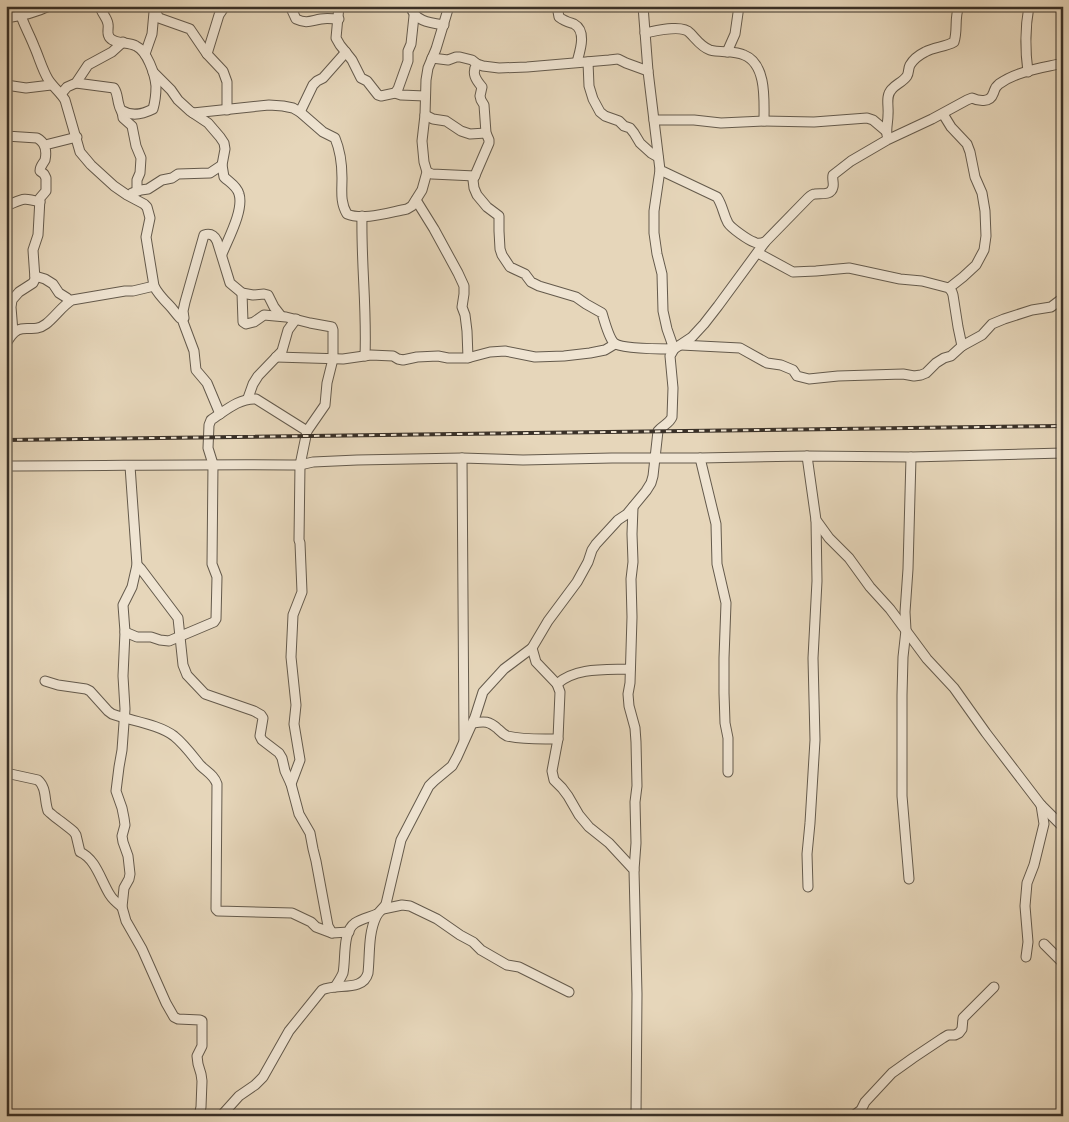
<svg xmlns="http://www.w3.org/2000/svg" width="1069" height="1122" font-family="Cardo,serif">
<rect width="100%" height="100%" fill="#e6d6ba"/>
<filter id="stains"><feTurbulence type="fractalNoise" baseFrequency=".004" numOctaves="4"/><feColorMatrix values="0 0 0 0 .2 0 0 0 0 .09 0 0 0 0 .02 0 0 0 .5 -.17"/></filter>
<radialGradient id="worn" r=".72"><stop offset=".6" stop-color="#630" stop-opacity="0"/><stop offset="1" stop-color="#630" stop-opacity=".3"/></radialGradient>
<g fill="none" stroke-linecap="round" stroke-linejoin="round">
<defs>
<g id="minor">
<path d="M18,6C21,20 29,33 34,46C39,57 42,69 48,79C53,87 60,92 65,100L80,152L91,165L114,186L127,195L144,204L147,207L150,218L146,237L154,286C158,294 163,299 169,305C173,309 176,314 180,318L182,319L194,351L196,370L207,383L220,414"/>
<path d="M100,6C101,13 107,17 108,24C109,29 106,34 110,38C115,44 129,42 136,46C147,51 155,74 156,86C156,94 155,102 153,109C143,114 133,117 123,111"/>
<polyline points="152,6 159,18 190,29 207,54 223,71 227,82 227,110"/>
<path d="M290,6L296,19C307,24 310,21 321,19C327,18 333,19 339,19"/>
<polyline points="339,6 336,38 340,45 352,60 361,78 367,81 378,95 381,96 395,93 398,89 408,61 408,51 411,44 414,16"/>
<path d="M411,6C413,21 431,23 444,25"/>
<path d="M557,6L559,17C564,21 568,22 574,24C587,31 580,51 577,62"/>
<path d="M643,6L648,71L660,170L717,197C723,206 723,214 728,223C731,228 748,240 754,242C757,244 762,243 765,242"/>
<path d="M6,18C21,16 35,13 49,6"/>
<path d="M645,33C656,31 682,24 690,33C696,39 701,47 710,50C720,53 735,50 744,55C767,64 764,101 764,121"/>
<polyline points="727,52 735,34 739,6"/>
<polyline points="145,54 152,34 154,12"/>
<polyline points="207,54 219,15 225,6"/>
<polyline points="432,58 448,60 456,57 460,57 472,60 477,64 483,66 499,68 527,67 609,60 618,59 626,63 648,71"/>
<polyline points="588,62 589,86 593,99 600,112 605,116 619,121 624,126 630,128 634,133 640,143 651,153 658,157"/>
<path d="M477,64C471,73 476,80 482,87L480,96L481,100L484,105L486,133L489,140V143L473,180L474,188L477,195L487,207L499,216V231L500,249L502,255L510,267L525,274L531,282L539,286L576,297L586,304L602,313C604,320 609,338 614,343C621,349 663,349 674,349L667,329L663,311L662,274L657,254L654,233V211L660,170"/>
<path d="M153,72L171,90L178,100L190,111L208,123L220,137L224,143L225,149L222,165L224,177C229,182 237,186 239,194C244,210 228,239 222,254"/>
<path d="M1028,72C1025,50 1025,28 1029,6"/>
<path d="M76,83L114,88C118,94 117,99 119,105C120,110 123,112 123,118L132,126L136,146L141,158L140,173L137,180V191"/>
<polyline points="6,85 26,88 51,85"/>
<polyline points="395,93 401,95 425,96"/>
<polyline points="61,94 67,87 76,83 88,65 112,52 123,42"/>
<polyline points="300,112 313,85 317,81 323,78 346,52"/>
<path d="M193,113L269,105L283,106L293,108L300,112L323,132L335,138C340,150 342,165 342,178C342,191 340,202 347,214C363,221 390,212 407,209L412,206L422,190L427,172L424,162L422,141L425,115L426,80L428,68L436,49L449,6"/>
<polyline points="943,114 951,127 967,144 970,152 975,177 982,193 985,211 986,236 984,250 976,265 963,277 949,288"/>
<polyline points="425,115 433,119 446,121 461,131 470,134 486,133"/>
<polyline points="654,120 694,120 721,123 764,121 814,122 867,118 873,120 886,131"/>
<path d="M887,135C886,128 888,122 888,115C889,106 885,96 892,89C896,84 903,82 907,76C909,73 908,69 910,65C913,60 919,55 925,52C934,47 945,47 954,42C958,30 954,18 959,6"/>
<path d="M6,136L37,138C45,142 47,151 45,160C43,164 40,166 40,171L44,174L46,178V191L40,198L38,235L33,250L35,279L33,283L19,292L12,300L11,307L13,332"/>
<polyline points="45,145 77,137"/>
<polyline points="427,172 432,174 475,176"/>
<polyline points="132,193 141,190 148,189 162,180 172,178 178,174 210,173 222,165"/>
<polyline points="416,200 434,229 458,273 464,286 464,294 462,307 465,315 467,331 468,358"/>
<path d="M6,206C23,199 22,197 40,202"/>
<path d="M362,216C361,263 367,309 365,356"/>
<polyline points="758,253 793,272 816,271 849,268 900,279 922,281 949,288 952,292 953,295 958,327 962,346"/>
<polyline points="35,276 45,279 53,284 59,293 67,298 69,301"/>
<polyline points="242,293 243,322 246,324 254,322 264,315 286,317 310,323 332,327 333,330 333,359 327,383 325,405 307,431 300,465 299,540 300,543 302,592 293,615 291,657 296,705 294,724 300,760 291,784"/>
<path d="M182,319L184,318L183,311L185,302L204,235C211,233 214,235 217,241L230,283L242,293L253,295L264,294L268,295L274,307L281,316"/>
<path d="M6,344C20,317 30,336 46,324C55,317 63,305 72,300L125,291H133L154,286"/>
<polyline points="681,345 740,348 767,363 781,365 793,370 797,376 809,379 838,376 903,374 914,376 921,375 926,373 936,363 944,358 951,356 962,346 982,335 992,324 1004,319 1032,310 1051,307 1063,298"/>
<polyline points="276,357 343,359 371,355 393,356 398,359 403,360 417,357 438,356 448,358 465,358 471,357 490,352 505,351 535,357 564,356 590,353 605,350 615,344"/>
<polyline points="248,398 253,384 258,376 282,351 288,330 296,319"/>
<polyline points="807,456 816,520 829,538 849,558 870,587 890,609 927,659 954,688 986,733 1041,805 1063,827"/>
<polyline points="462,458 464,740"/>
<polyline points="700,458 716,524 717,564 726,603 724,658 724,693 725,723 728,738 728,772"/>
<path d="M6,466C104,466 202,464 300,465L313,462L357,460L462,458L523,460L612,458H700L807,456L911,457L1063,453"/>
<polyline points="130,466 137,565 132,587 123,605 125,632 123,676 125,709 122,750 119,767 116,791 122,808 124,818 125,825 122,836 123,842 128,856 130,874 129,879 124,888 122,907 126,921 142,949 166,1003 174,1017 178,1019 200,1020 202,1021 202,1046 197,1056 198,1064 201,1074 202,1081 201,1107 199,1116"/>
<polyline points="633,507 632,534 633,562 631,579 632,617 630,683 628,694 629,706 635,728 636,742 637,786 635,802 636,843 634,870"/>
<polyline points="137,565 141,569 178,618 183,665 187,675 205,694 254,711 261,715 263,718 260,736 262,740 279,753 282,758 285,771 291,784 299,814 310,833 313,849 316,861 328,926 332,933 349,932"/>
<path d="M125,632L137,637H151L160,640L169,641L214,622L216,619L217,577L212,564L213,464L208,448L209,425L211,420C225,411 239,398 256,399L307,431"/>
<polyline points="532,648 536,662 557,684 560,692 558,739 552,771 554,780 562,788 568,796 579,815 589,827 609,843 634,870 637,994 636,1116"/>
<path d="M45,681L58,685L86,689L90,691L108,711L112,714C131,721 158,724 174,736C184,744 192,755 200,765C207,772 214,775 217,784L216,909L218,911L292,913L311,922L316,927L332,933"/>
<path d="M557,684C576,667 606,670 630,669"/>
<path d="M473,723C485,721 489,721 498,729C501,732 503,734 507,736C524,740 542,739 558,739"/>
<path d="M6,773L38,780C47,788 44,800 48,811C49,813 70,828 74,832L76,835L80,852C96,859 101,881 110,895C113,900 117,903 122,907"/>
<polyline points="909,879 902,796 902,695 903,657 906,630 905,612 908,569 911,457"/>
<polyline points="808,887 807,854 810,823 815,740 813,658 817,581 816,520"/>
<polyline points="383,909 402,905 410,906 437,919 460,935 473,942 481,950 507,965 519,967 569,992"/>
<polyline points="1044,944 1063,963"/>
<polyline points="1026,957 1028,942 1025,906 1027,883 1034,865 1044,824 1041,805"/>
<path d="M335,987C338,982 341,978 343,973C346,959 342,932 355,923C361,919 370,917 377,914"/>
<path d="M221,1116L239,1096L255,1085L263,1077L289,1031L322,990C337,983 363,992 368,973C370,955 368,934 376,917C378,912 383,909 386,904L401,840L429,786L434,781L452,766L457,757L475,717L483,692L504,669L532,648L548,621L577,582L588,562L592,550L596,544L618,520L627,514L646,491L651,483L653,476L658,431C662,426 670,423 672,417L673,388L670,356L674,349L692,337L704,324L718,306L765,242L808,198C810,196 812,194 815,194C821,193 831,196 833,187C834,183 832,179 833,175L851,161L887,140L932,119L967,100L972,98C978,101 990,103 993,94C995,90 994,88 999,84C1017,71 1042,68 1063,63"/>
<polyline points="853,1116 861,1110 865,1102 892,1073 913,1058 943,1038 948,1035 955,1035 959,1033 962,1029 963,1018 994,987"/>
</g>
</defs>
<!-- minor casing -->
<use href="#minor" stroke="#645a4c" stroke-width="11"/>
<!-- minor -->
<use href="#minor" stroke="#efe4d2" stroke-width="9"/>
<defs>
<polyline id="rail" points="6,440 1063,426"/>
</defs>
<!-- rail casing -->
<use href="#rail" stroke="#393027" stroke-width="4"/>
<!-- rail -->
<use href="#rail" stroke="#efe4d2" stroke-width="2" stroke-dasharray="5.5" stroke-linecap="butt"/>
</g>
<!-- margin -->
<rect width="1069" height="1122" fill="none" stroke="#e6d6ba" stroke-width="25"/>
<rect x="8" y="8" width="1054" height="1107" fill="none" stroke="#393027" stroke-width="2.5"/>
<rect x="12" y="12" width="1044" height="1097" fill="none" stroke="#393027"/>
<rect width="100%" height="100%" filter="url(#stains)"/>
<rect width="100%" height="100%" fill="url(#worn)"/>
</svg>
